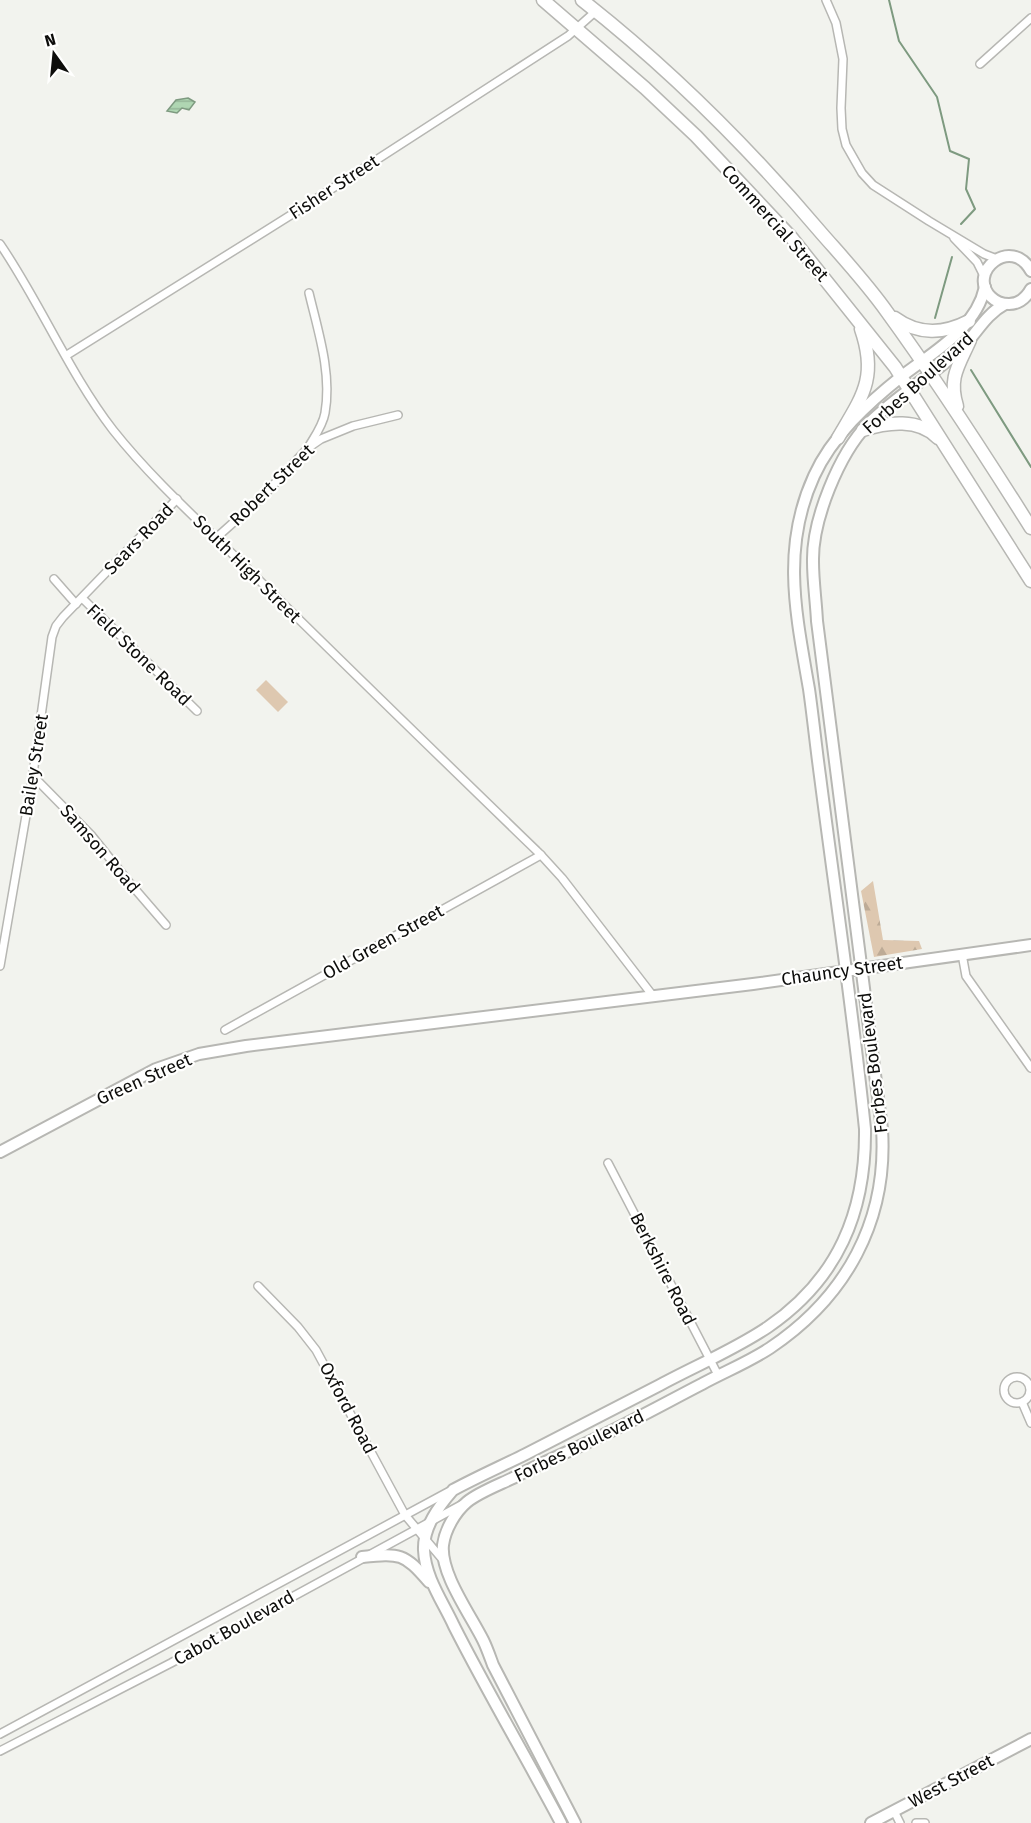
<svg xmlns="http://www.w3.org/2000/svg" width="1031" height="1823" font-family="'Fira Sans',sans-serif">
<defs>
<pattern id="forest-firs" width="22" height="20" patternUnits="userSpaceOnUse" patternTransform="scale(1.5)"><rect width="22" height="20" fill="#dec8b0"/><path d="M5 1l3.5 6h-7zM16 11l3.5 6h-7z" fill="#bdab96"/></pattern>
<pattern id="water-rules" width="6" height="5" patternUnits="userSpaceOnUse" patternTransform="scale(1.5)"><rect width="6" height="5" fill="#afd6b2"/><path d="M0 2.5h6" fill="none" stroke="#95b698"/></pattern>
</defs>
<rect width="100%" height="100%" fill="#f2f3ee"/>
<!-- forest -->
<polygon fill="url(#forest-firs)" points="873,881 883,940 919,941 922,949 874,957 861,891"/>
<!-- pitch -->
<polygon fill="#dec8b0" points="266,680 288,702 278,712 256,690"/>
<!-- water -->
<polygon fill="url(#water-rules)" stroke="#7e9a80" stroke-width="1.5" points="188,98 195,102 189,110 182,108 177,113 167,111 176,100"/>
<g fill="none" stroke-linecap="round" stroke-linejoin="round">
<!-- stream -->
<g stroke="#7e9a80" stroke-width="2">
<polyline points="889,0 899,41 937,97 950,151 969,159 966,189 975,209 961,224"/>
<polyline points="935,318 952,257"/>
<polyline points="971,370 1031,467"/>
</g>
<defs>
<g id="street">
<polyline points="826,0 836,23 843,59 841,108 842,129 846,145 862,173 873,185 929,221 984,254 997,259"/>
<polyline points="980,64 1031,18"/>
<polyline points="954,238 977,262 984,276"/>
<path d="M0,244C41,304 69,373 113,430C155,483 208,529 255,576C350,670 445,762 541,855L562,878L653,996"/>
<polyline points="67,355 302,208 568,36 596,11"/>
<path d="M309,446C315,436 323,425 325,413C332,373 318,331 309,293"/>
<polyline points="216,538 262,497 308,448 321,439 353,426 398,415"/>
<polyline points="54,579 76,604"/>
<polyline points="82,598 197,711"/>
<polyline points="32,775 91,835 128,881 166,925"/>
<polyline points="962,954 966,976 1031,1068"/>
<polyline points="0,966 32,781 52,637 56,626 63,617 177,499"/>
<polyline points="225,1030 541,855"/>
<polyline points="608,1163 718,1375"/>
<polyline points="258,1286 298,1327 316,1350 405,1515 443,1560"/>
<circle cx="1017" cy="1390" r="13"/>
<polyline points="1022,1402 1031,1423"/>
<polyline points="0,1734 448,1492"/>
<polyline points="0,1751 171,1663 461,1505"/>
<polyline points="894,1811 900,1823"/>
<polyline points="916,1823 925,1823"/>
</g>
<g id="secondary">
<path d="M1031,271C1012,235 966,272 991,297C996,302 1002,304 1009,304C1019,304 1026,298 1031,289"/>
<polyline points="0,1152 156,1069 199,1054 246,1046 753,984 1031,945"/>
<path d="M362,1557C400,1553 404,1553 429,1582"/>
<path d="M561,1823C526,1757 488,1693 454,1626C443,1602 425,1577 424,1550C423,1527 439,1506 453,1490C477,1477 502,1466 526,1454C571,1431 615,1408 660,1385C695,1366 734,1350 768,1327C838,1279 866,1212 865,1129C853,1011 835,893 820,776C816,747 813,717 809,689C796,614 781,548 814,476C832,436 868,403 902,376C933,352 976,329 985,287"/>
<path d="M575,1823L493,1665C490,1657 487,1648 483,1640C470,1614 440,1573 443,1545C445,1530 455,1512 467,1502C479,1492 501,1484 515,1477C543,1462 573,1450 601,1436C635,1420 669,1401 702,1384C724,1372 749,1362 770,1348C846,1297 888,1221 882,1129L817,621C816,601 813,581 813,562C812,520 839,454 868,424C895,397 929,377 957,353C975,337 984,315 1005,304"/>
<polyline points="871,1823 1031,1739"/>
</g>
<g id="highway">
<polyline points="543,0 645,88 696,136 791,237 895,367 1031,581"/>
<path d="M582,0C670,69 751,150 823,235C845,260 868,285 887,312C938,382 985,455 1031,528"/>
<path d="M895,318C918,335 944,334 969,321"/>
<path d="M957,406C948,378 959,365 970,340"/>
<path d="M863,430C887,422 919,418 938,438"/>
<path d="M838,438C862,397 878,378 861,329"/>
</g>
</defs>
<!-- street casing -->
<use href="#street" stroke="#b7b7b3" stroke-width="10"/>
<!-- secondary casing -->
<use href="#secondary" stroke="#b7b7b3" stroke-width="14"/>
<!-- highway casing -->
<use href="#highway" stroke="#b7b7b3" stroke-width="15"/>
<!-- street -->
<use href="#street" stroke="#fff" stroke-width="7"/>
<!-- secondary -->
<use href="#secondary" stroke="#fff" stroke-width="10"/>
<!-- highway -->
<use href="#highway" stroke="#fff" stroke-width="12"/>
</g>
<g text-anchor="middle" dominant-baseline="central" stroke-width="4.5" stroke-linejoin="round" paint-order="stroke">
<!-- street labels -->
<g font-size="18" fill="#0d0d0b" stroke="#fffffe">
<text transform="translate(334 187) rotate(-33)">Fisher Street</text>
<text transform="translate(775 223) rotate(48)">Commercial Street</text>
<text transform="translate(918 383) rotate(-42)">Forbes Boulevard</text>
<text transform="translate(272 485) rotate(-44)">Robert Street</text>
<text transform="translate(139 539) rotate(-46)">Sears Road</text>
<text transform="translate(247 569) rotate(45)">South High Street</text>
<text transform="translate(139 655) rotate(44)">Field Stone Road</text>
<text transform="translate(34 765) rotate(-81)">Bailey Street</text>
<text transform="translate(100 849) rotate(49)">Samson Road</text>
<text transform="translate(383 942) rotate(-29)">Old Green Street</text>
<text transform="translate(842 971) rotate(-8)">Chauncy Street</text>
<text transform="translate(873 1063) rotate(-97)">Forbes Boulevard</text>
<text transform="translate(144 1079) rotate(-24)">Green Street</text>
<text transform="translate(663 1269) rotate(63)">Berkshire Road</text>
<text transform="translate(348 1408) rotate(62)">Oxford Road</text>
<text transform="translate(579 1446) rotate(-26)">Forbes Boulevard</text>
<text transform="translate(234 1628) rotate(-29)">Cabot Boulevard</text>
<text transform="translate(951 1781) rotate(-28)">West Street</text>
</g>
</g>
<!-- north arrow -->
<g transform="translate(54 54) rotate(345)" stroke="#fffffe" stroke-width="4.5" paint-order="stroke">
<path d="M0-4.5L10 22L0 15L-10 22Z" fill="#0d0d0b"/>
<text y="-9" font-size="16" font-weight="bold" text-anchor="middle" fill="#0d0d0b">N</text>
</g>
</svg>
